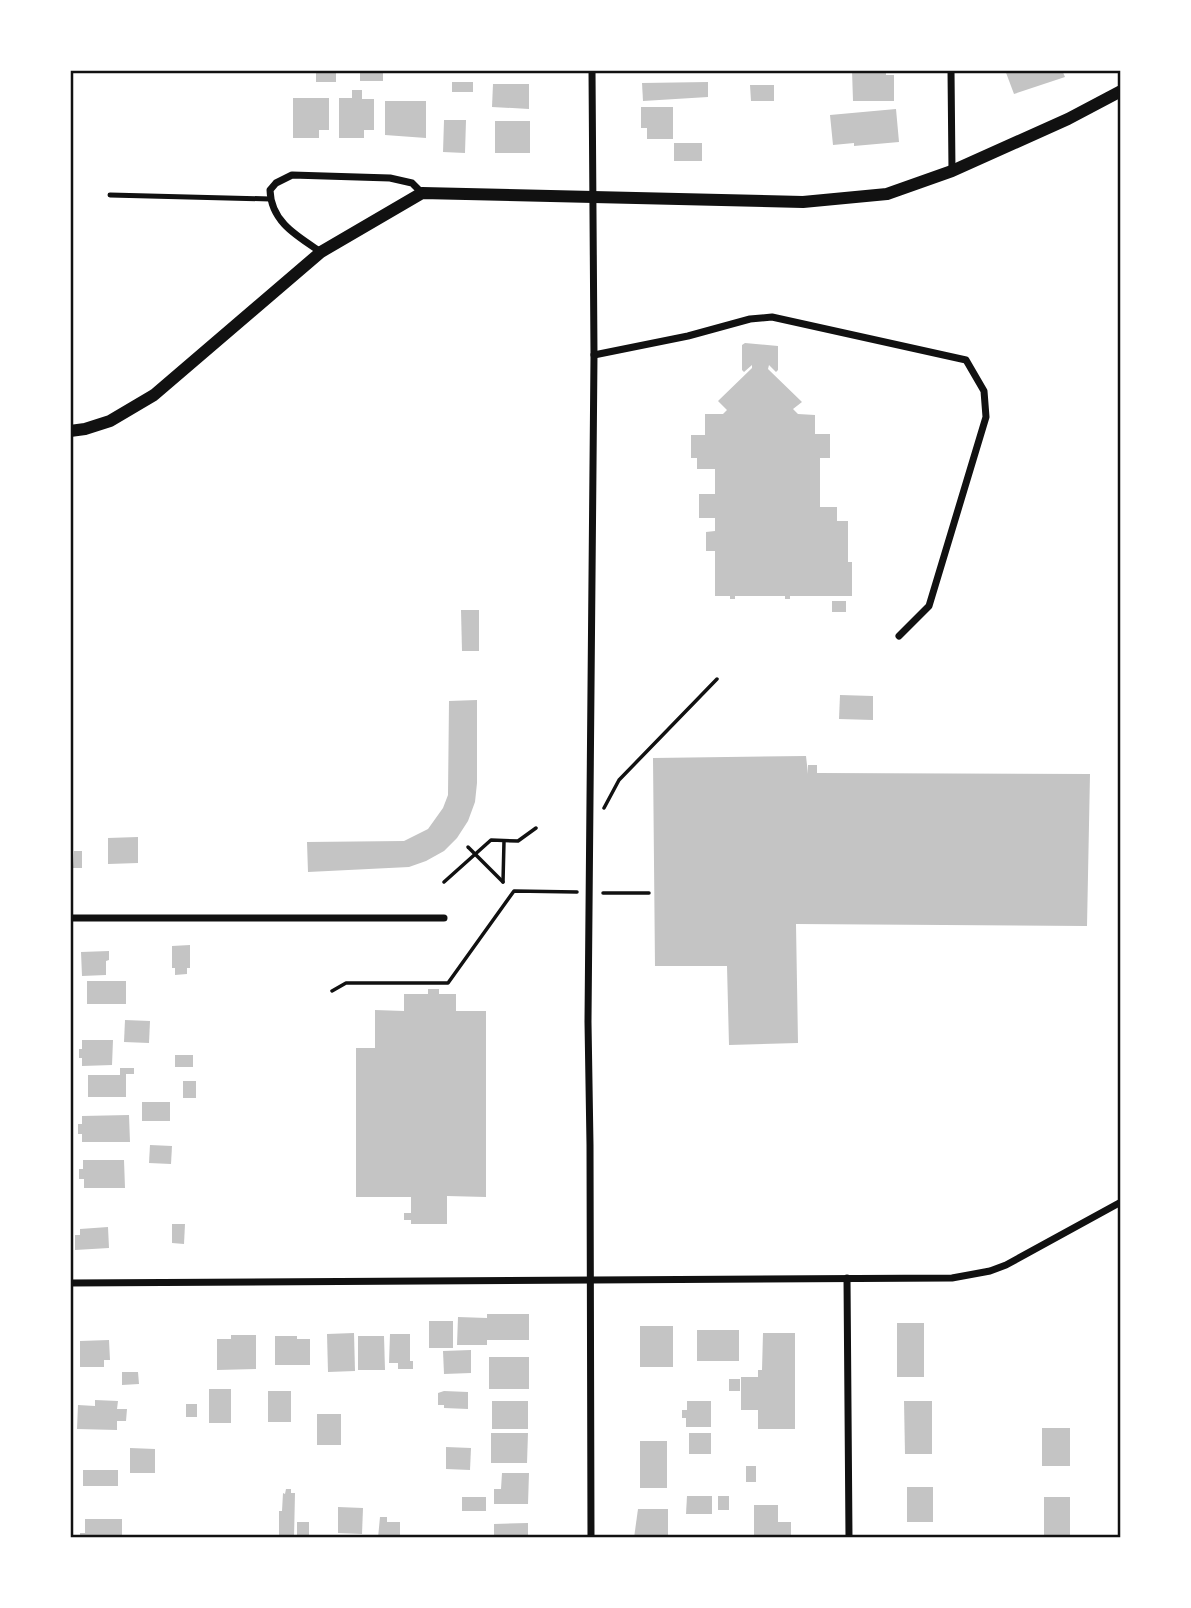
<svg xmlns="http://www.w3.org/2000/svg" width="1191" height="1608" font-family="'Noto Sans',sans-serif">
<rect width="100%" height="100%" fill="#fff"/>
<!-- building -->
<g fill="#c4c4c4">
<rect x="316" y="70" width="20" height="12"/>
<rect x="360" y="70" width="23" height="11"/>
<polygon points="852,70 886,70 886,75 894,75 894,101 853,101"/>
<polygon points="1005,70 1062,70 1065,77 1014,94"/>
<rect x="452" y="82" width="21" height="10"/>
<polygon points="708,82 708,97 643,101 642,83"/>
<polygon points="493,84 529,84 529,109 492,107"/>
<polygon points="750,85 774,85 774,101 751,101"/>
<polygon points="352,90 362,90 362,99 374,99 374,130 364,130 364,138 339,138 339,98 352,98"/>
<polygon points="293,98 329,98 329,130 319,130 319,138 293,138"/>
<polygon points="385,101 426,101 426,138 385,135"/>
<polygon points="641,107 673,107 673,139 647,139 647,128 641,128"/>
<polygon points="896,109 899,142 854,146 854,143 833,145 830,115"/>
<polygon points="444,120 466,120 465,153 443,152"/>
<rect x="495" y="121" width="35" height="32"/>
<rect x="674" y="143" width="28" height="18"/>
<polygon points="745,343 778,346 778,370 776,372 769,365 768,369 802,402 793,409 798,414 815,415 815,434 830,434 830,458 820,458 820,507 837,507 837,521 848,521 848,562 852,562 852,596 790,596 790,599 785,599 785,596 735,596 735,599 730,599 730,596 715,596 715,551 706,551 706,532 715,531 715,518 699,518 699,494 715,494 715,469 697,469 697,458 691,458 691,435 705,435 705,414 723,414 727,410 718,401 752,368 752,365 744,372 742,370 742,345"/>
<rect x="832" y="601" width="14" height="11"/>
<polygon points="461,610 479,610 479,651 462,651"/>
<polygon points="840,695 873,696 873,720 839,719"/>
<polygon points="477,700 477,783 475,802 468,821 457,838 444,851 426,861 409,867 308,872 307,842 404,841 428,829 443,808 448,795 449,701"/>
<polygon points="806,756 808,774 808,765 817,765 817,773 1090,774 1087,926 796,924 798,1043 729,1045 727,966 655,966 653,758"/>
<polygon points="138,837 138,863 108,864 108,838"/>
<polygon points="74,851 82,851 82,868 73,868"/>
<polygon points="190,945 190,968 187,968 187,974 175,975 175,968 172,968 172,946"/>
<polygon points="109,951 109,960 106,961 106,975 82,976 81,952"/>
<rect x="87" y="981" width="39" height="23"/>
<polygon points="428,989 439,989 439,994 456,994 456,1011 486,1011 486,1197 447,1196 447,1224 411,1224 411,1220 404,1220 404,1213 411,1213 411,1197 356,1197 356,1048 375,1048 375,1010 404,1011 404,994 428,994"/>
<polygon points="125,1020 150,1021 149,1043 124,1042"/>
<polygon points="82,1040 113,1040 112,1065 82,1066 82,1058 79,1058 79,1049 82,1049"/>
<rect x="175" y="1055" width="18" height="12"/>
<polygon points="120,1068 134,1068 134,1074 126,1074 126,1097 88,1097 88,1075 120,1075"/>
<rect x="183" y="1081" width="13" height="17"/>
<rect x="142" y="1102" width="28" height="19"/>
<polygon points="129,1115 130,1142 82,1142 82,1134 78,1134 78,1124 82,1124 82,1116"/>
<polygon points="150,1145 172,1146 171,1164 149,1163"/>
<polygon points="83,1160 124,1160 125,1188 84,1188 84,1179 79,1179 79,1169 83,1169"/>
<polygon points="172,1224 185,1224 184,1244 172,1243"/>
<polygon points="108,1227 109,1248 75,1250 75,1235 80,1235 80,1229"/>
<polygon points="487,1314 529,1314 529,1340 487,1340 487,1345 457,1345 458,1317 487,1318"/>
<rect x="429" y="1321" width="24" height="27"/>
<rect x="897" y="1323" width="27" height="54"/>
<rect x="640" y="1326" width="33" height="41"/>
<rect x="697" y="1330" width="42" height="31"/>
<polygon points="354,1333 355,1371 328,1372 327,1334"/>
<polygon points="763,1333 795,1333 795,1429 758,1429 758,1410 741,1410 741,1377 758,1377 758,1370 762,1370"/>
<polygon points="390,1334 410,1334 410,1361 413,1361 413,1369 398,1369 398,1363 389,1363"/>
<polygon points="231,1335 256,1335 256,1369 217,1370 217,1339 231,1339"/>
<polygon points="275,1336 297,1336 297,1339 310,1339 310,1365 275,1365"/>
<polygon points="358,1336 384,1336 385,1370 358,1370"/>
<polygon points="109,1340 110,1360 104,1360 104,1367 80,1367 80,1341"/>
<polygon points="471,1350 471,1373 444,1374 443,1351"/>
<rect x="489" y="1357" width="40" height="32"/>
<polygon points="122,1372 138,1372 139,1384 122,1385"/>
<rect x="729" y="1379" width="11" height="12"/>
<rect x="209" y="1389" width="22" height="34"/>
<rect x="268" y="1391" width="23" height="31"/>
<polygon points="444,1391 468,1392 468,1409 444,1408 444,1405 438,1405 438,1393"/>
<polygon points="95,1400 118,1401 117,1409 127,1409 126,1421 117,1421 117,1430 77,1429 78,1405 95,1406"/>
<rect x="492" y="1401" width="36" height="28"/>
<polygon points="687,1401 711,1401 711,1427 686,1427 686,1418 682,1418 682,1410 687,1410"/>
<polygon points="904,1401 932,1401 932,1454 905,1454"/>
<rect x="186" y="1404" width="11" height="13"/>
<rect x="317" y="1414" width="24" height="31"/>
<rect x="1042" y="1428" width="28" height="38"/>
<polygon points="491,1433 528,1433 527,1463 491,1463"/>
<rect x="689" y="1433" width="22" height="21"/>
<rect x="640" y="1441" width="27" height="47"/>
<polygon points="446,1447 471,1448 470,1470 446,1469"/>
<polygon points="130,1448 155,1449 155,1473 130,1473"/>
<rect x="746" y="1466" width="10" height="16"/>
<rect x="83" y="1470" width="35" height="16"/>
<polygon points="502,1473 529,1473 528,1504 494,1504 494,1489 501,1489"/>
<rect x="907" y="1487" width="26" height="35"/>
<polygon points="286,1489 291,1489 291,1493 295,1493 294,1538 279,1538 279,1511 282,1511 283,1493 285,1494"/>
<polygon points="687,1496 712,1496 712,1514 686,1514"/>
<rect x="718" y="1496" width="11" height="14"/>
<rect x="462" y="1497" width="24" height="14"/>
<rect x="1044" y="1497" width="26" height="41"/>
<polygon points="754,1505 778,1505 778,1522 791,1522 791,1538 754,1538"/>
<polygon points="338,1507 363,1508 362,1534 338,1533"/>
<polygon points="638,1509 668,1509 668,1538 634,1538"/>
<polygon points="380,1517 387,1517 387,1522 400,1522 400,1538 378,1538"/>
<polygon points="85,1519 122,1519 122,1538 80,1538 80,1533 85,1533"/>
<rect x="297" y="1522" width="12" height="16"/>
<polygon points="528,1523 528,1538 494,1538 494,1524"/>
</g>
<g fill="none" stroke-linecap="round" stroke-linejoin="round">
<!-- path -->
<g stroke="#111" stroke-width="3.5">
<polyline points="604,808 619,780 717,679"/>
<polyline points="468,847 503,882"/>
<polyline points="444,882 491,840 518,841 536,828"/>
<polyline points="503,882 504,841"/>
<polyline points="603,893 649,893"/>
<polyline points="332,991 346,983 448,983 514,891 577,892"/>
</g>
<!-- service -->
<polyline stroke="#111" stroke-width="5" points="110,195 270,199"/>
<!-- minor -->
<g stroke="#111" stroke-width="7">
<polyline points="951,70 952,171"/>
<path d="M321,252C297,236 271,222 270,190L276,183L292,175L390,178L412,183L422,193"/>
<polyline points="594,355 688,336 750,319 772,317 966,360 984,391 986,417 929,606 899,636"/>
<polyline points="70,918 444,918"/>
<polyline points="847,1278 849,1538"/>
<polyline points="70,1283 952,1278 990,1271 1006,1265 1121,1202"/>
<polyline points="591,1538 590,1145 588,1022 594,355 592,70"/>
</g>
<!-- tertiary -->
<polyline stroke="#111" stroke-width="12" points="70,431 85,429 110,421 154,395 321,252 422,193 803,202 887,194 952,171 1068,119 1121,91"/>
</g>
<!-- border -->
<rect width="1191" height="1608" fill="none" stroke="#ffffff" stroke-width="144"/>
<rect x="72" y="72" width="1047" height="1464" fill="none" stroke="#111" stroke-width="2.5"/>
</svg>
